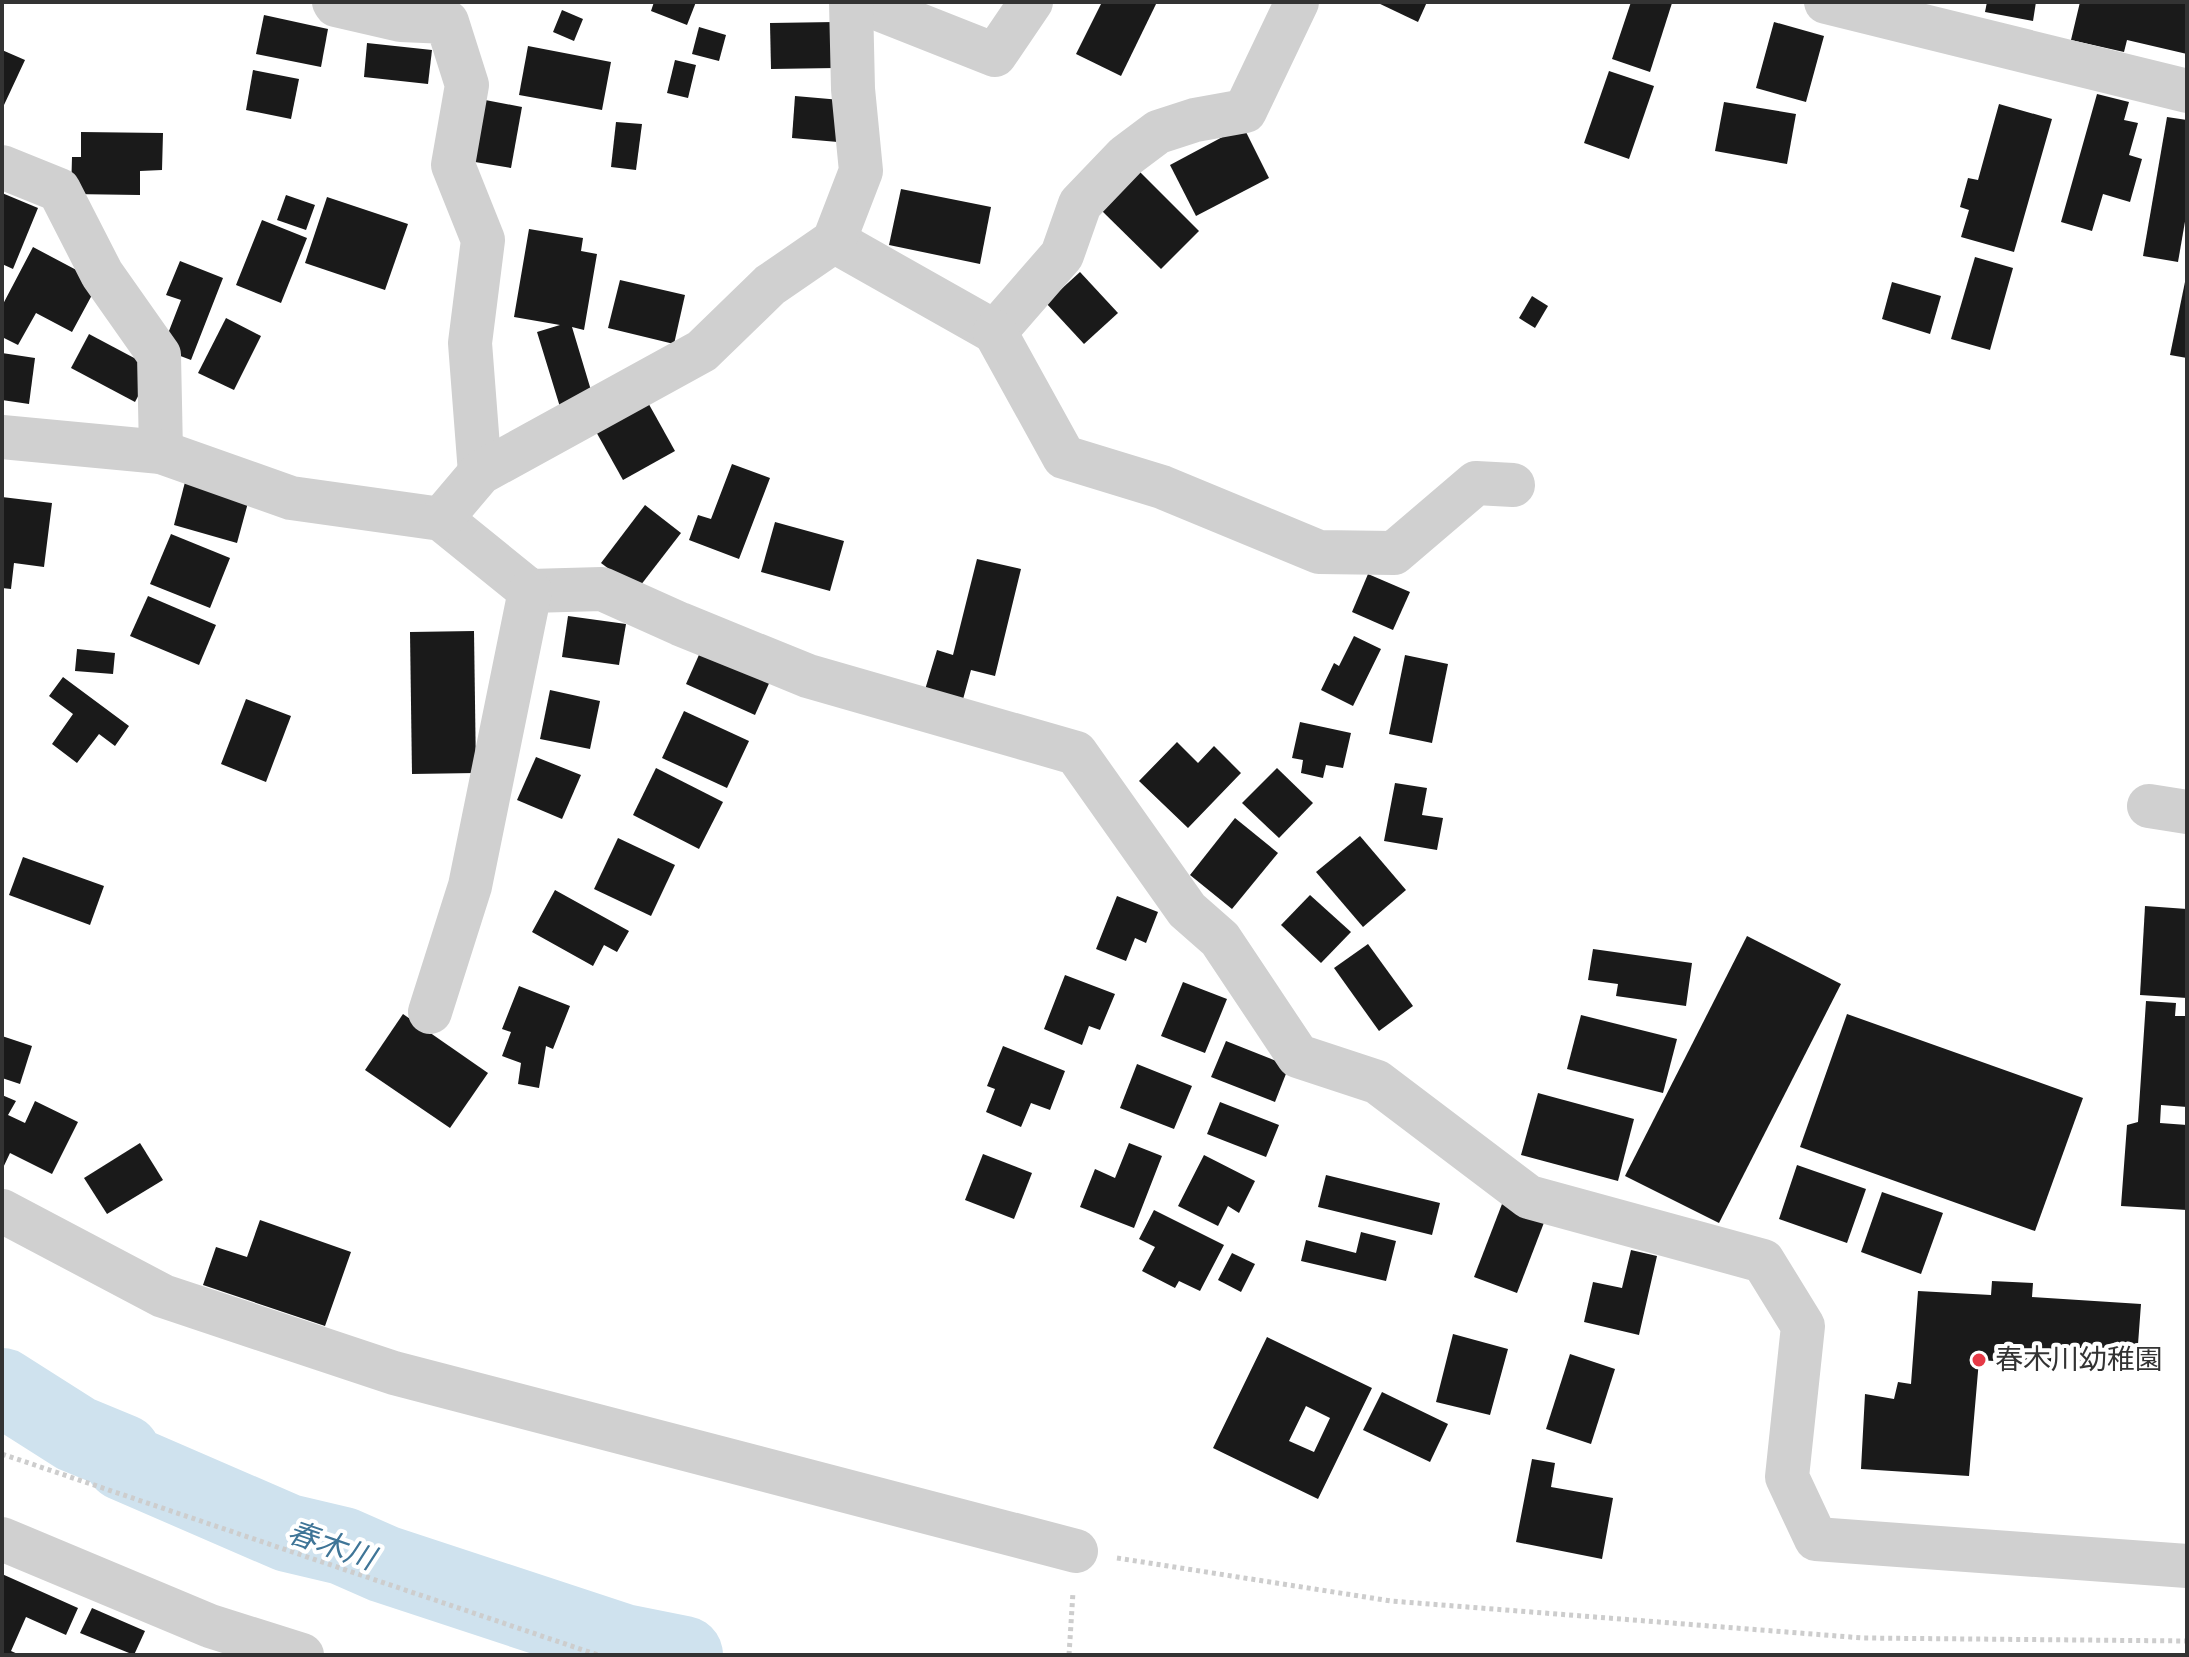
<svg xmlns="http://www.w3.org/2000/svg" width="2189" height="1657" font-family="'Source Sans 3','Noto Sans JP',sans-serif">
<rect width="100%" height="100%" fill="#fff"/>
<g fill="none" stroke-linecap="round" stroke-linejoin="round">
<!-- river -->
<polyline stroke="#cfe2ee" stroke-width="78" points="2,1387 76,1434 122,1453 124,1462 288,1533 343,1546 384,1564 624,1643 684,1655"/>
</g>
<!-- building -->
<g fill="#1a1a1a" fill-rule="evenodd">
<polygon points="654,2 696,2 687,25 651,11"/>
<polygon points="1102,2 1157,2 1121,76 1076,54"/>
<polygon points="1376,2 1427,2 1418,22"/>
<polygon points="1631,2 1672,3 1650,72 1612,59"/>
<polygon points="1987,2 2036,2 2033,21 1985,12"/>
<polygon points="2080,2 2187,2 2187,54 2127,40 2124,52 2071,40"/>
<polygon points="562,10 583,19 574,41 553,32"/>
<polygon points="264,15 328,29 321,67 256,54"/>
<polygon points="835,22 836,68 771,69 770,23"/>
<polygon points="1774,22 1824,36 1806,102 1756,88"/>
<polygon points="699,27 726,35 719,61 692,54"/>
<polygon points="367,43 432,50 428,84 364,77"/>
<polygon points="528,46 611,62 602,110 519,95"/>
<polygon points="2,50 25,60 4,105 2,104"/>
<polygon points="675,60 696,65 688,98 667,93"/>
<polygon points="253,70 299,79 291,119 246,110"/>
<polygon points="1609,71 1654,86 1629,159 1584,143"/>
<polygon points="2097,94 2129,102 2124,120 2138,123 2129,155 2142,159 2130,202 2103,194 2092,231 2061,222"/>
<polygon points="795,96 841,100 838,142 792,138"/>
<polygon points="480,99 522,107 511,168 469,161"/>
<polygon points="1724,102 1796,114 1787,164 1715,151"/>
<polygon points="1999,104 2052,119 2014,252 1961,237 1969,210 1960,207 1968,178 1978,180"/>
<polygon points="2167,117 2187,120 2187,210 2178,262 2143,256"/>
<polygon points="616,122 642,124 636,170 611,167"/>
<polygon points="1243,126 1269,178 1196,216 1170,165"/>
<polygon points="81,132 163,133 162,170 140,171 140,195 71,194 72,157 81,157"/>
<polygon points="1140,172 1199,231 1161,269 1101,210"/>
<polygon points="901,189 991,207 980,264 889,245"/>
<polygon points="2,193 38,208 13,269 2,264"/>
<polygon points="286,195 315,205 306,230 277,220"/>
<polygon points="327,197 408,224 385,290 305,263"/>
<polygon points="262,220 307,238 281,303 236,285"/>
<polygon points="529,229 583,238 581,251 597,254 584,330 572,327 593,397 560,407 537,332 560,325 514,317"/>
<polygon points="33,247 99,282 72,332 36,313 18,345 2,337 2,306"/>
<polygon points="1975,257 2013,268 1990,350 1951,339"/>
<polygon points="180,261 223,278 191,360 162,349 181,300 166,295"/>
<polygon points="1080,272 1118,313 1084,344 1046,303"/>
<polygon points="2186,277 2187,277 2187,358 2170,355"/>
<polygon points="620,280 685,295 674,344 608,328"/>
<polygon points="1892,282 1941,296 1930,334 1882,319"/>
<polygon points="1532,296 1548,306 1535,328 1519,318"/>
<polygon points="226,318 261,336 234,390 198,373"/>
<polygon points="89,334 153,368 135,402 71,368"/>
<polygon points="2,353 35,358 29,404 2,400"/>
<polygon points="646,399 675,451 623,480 594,428"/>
<polygon points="732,464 770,478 739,559 689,540 698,515 711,519"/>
<polygon points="185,482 249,499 237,543 174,525"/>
<polygon points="2,497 52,503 44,567 14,563 11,589 2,588"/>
<polygon points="645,505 681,533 637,590 601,563"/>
<polygon points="775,522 844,541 830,591 761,572"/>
<polygon points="171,534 230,558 210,608 150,584"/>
<polygon points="977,559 1021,569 995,676 971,670 962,703 924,693 937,650 953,655"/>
<polygon points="1368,574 1410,592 1393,630 1352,612"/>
<polygon points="148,596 216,625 199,665 130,636"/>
<polygon points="568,616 626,624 619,665 562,657"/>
<polygon points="474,631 476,773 412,774 410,632"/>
<polygon points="1354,636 1381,649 1353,706 1321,690 1334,663 1339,666"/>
<polygon points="702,648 771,679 755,715 686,684"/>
<polygon points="77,649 115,653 113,674 75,671"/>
<polygon points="1405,655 1448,664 1432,743 1389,734"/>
<polygon points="63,677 129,726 115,746 99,734 77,763 52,744 73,714 49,696"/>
<polygon points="550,690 600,701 590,749 540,739"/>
<polygon points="246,699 291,716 266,782 221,764"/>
<polygon points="684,711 749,741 727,788 662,758"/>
<polygon points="1300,722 1351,733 1343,768 1326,765 1323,778 1301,773 1303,760 1292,758"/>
<polygon points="1177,742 1198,763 1214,746 1241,773 1188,828 1139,781"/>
<polygon points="536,757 581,775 562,819 517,800"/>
<polygon points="656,768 723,802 699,849 633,815"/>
<polygon points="1277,768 1313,803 1279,838 1242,803"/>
<polygon points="1395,783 1427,788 1422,815 1443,818 1437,850 1384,841"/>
<polygon points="1235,818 1278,853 1232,909 1190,875"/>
<polygon points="1360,836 1406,890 1363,927 1316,872"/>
<polygon points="618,838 675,865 651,916 594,889"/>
<polygon points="23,857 104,886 90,925 9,895"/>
<polygon points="555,890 629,931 617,952 604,945 593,966 532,932"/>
<polygon points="1310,895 1351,932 1321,963 1281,925"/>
<polygon points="1117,896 1158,912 1146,943 1135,938 1126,961 1096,949"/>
<polygon points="2145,906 2187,909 2187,998 2140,995"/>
<polygon points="1747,936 1841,984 1719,1223 1625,1176"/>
<polygon points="1368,944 1413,1006 1379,1031 1334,968"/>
<polygon points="1593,949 1692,963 1686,1006 1616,996 1618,984 1588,980"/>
<polygon points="1065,975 1115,994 1100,1030 1089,1026 1082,1045 1044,1029"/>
<polygon points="1183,982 1227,999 1205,1053 1161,1036"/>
<polygon points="519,986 570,1006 553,1049 546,1046 539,1088 518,1084 521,1063 502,1056 511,1032 502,1029"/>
<polygon points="2146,1001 2176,1003 2175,1016 2187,1016 2187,1107 2161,1105 2160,1123 2187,1125 2187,1210 2121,1206 2127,1125 2138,1122"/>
<polygon points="403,1014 488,1073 450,1128 365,1070"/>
<polygon points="1847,1014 2083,1098 2035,1231 1800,1147"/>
<polygon points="1581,1015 1677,1039 1663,1093 1567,1069"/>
<polygon points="2,1036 32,1046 20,1084 2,1078"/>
<polygon points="1226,1041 1289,1066 1275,1102 1211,1077"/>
<polygon points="1003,1046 1065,1071 1050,1110 1031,1103 1021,1127 986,1112 995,1089 987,1086"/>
<polygon points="1137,1064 1192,1086 1174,1129 1120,1108"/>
<polygon points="1538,1093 1634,1119 1618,1181 1521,1155"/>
<polygon points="2,1095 16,1101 8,1115 25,1123 35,1101 78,1122 52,1174 10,1153 2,1170"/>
<polygon points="1220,1102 1279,1125 1266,1157 1207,1134"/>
<polygon points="140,1143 163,1180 107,1214 84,1178"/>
<polygon points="1129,1143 1162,1156 1134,1228 1080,1207 1095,1169 1115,1178"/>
<polygon points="983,1154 1032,1173 1014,1219 965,1200"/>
<polygon points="1204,1155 1255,1181 1239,1213 1228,1206 1218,1226 1178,1206"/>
<polygon points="1797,1165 1866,1189 1847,1243 1779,1219"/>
<polygon points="1326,1175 1440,1203 1432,1235 1318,1207"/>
<polygon points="1882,1192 1943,1213 1921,1274 1861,1252"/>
<polygon points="1502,1204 1545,1220 1517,1293 1474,1277"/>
<polygon points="1154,1210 1224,1245 1200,1291 1179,1281 1175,1288 1142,1271 1155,1247 1139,1239"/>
<polygon points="260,1220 351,1252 325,1326 203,1285 216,1247 247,1257"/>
<polygon points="1361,1232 1396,1241 1386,1281 1301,1261 1306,1240 1356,1253"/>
<polygon points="1631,1250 1657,1256 1639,1335 1584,1322 1593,1282 1622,1288"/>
<polygon points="1232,1253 1255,1264 1241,1292 1218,1280"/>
<polygon points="1992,1281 2033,1283 2032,1297 2141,1304 2136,1371 1979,1360 1969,1476 1861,1469 1865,1394 1894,1399 1898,1382 1911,1384 1918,1291 1991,1295"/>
<polygon points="1453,1334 1508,1349 1490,1415 1436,1402"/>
<path d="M1267,1337L1372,1388L1318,1499L1213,1448ZM1306,1406L1330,1418L1314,1452L1289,1441Z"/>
<polygon points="1570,1354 1615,1369 1591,1444 1546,1429"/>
<polygon points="1382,1392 1448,1424 1430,1462 1363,1430"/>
<polygon points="1532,1459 1555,1463 1551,1487 1613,1498 1602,1559 1516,1542"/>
<polygon points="2,1574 78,1608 66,1635 26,1617 11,1651 20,1655 2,1655"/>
<polygon points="92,1608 145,1631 134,1655 80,1633"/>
</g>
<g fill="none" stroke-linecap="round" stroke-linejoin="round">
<!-- path -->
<g stroke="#cdcdcd" stroke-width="5" stroke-dasharray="4 4" stroke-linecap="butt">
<polyline points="2,1454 598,1655"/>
<polyline points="1117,1558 1391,1601 1863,1638 2187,1641"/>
<polyline points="1069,1655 1073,1592"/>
</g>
<!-- minor -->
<g stroke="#d0d0d0" stroke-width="44">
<polyline points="334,2 336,5 401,20 447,22 467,85 453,165 483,240 470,343 480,473"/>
<polyline points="861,2 995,55 1031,2"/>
<polyline points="1826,2 2187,91"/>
<polyline points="2,167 59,190 102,274 159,355 161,452"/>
<polyline points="834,241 995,332 1062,255 1080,204 1126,156 1158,132 1195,120 1245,111 1297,2"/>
<polyline points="995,332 1064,457 1162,487 1319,552 1394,553 1476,483 1513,485"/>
<polyline points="2,437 161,452 291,498 441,519 530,591 602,589 680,624 808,676 1076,753 1187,910 1220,939 1298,1056 1377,1082 1529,1197 1763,1261 1803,1326 1787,1477 1816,1539 2187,1566"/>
<polyline points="441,519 480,473 702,351 770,285 834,241 861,171 853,89 851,2"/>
<polyline points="2149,806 2187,812"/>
<polyline points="430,1012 470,886 530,591"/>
<polyline points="2,1211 163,1296 394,1373 1076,1551"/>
<polyline points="2,1539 210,1626 302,1655"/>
</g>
</g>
<!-- markers -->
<circle fill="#e63946" stroke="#fff" stroke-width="3" cx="1979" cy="1360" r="8"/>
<g text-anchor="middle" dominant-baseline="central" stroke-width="8" stroke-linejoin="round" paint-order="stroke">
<!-- poi labels -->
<g font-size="28" fill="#333" stroke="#fff" text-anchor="start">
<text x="1995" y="1360">春木川幼稚園</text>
</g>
<!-- water labels -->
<g font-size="30" font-style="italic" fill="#3f7597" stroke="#fff">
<text transform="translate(331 1546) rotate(19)">春木川</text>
</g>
</g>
<!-- border -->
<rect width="2189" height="1657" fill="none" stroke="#333333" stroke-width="8"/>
</svg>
